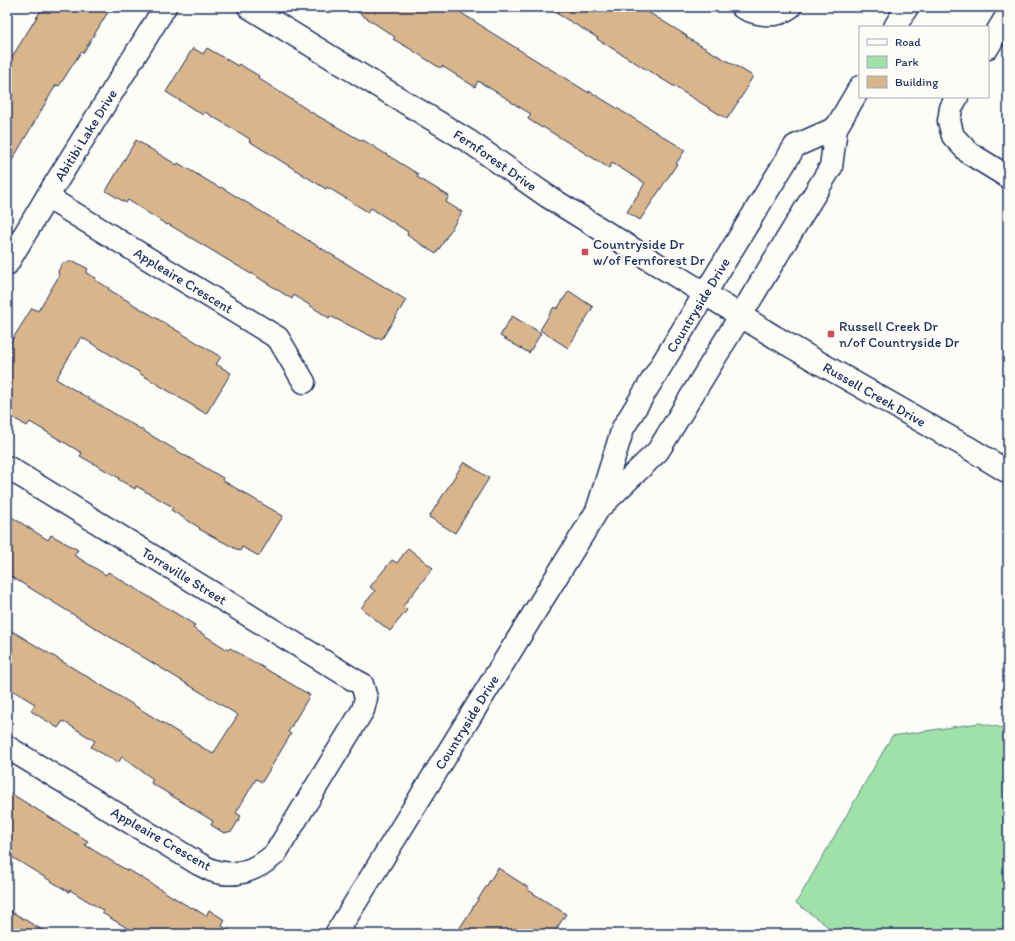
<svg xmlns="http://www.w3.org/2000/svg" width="1015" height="941" font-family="Itim,sans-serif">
<rect width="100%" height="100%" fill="#fdfcf7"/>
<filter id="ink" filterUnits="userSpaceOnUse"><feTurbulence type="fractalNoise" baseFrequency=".025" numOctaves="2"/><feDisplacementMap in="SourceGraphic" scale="8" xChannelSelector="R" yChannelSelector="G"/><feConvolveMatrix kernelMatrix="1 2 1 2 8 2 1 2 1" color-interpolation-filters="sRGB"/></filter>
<g filter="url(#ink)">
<!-- green -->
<polygon fill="#a0e1aa" stroke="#5e8884" points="979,723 1008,729 1008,934 838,934 796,903 892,736"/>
<!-- building -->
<g fill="#d9b58b" stroke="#1b2f5e">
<polygon points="43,7 111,7 83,53 81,52 59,86 56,85 7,169 7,65"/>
<polygon points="350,7 452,7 485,28 484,28 589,93 589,91 685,150 676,164 677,164 640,220 627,212 645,183 612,163 609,168 543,127 542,128 528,119 531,114 511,102 511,101 478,81 475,87 442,66 440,68 412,50 393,39 395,37"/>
<polygon points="546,7 640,7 687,36 686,37 753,76 746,88 747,88 727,119 597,39 598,38"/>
<polygon points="193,48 203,54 207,48 238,66 239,64 259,76 258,78 311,112 362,141 363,140 418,174 417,177 449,196 446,202 462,212 436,254 407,235 408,232 371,208 368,212 327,187 326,189 249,141 250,139 205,112 203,115 166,92"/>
<polygon points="136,140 177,165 178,163 220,188 221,187 406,300 382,339 378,337 377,339 330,316 329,318 294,295 292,299 251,273 251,274 168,224 167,225 128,200 126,203 106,191"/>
<polygon points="74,261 88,269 86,273 96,278 95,280 109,288 108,289 221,357 216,364 231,373 206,414 139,373 139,372 81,337 56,379 223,478 222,480 283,516 259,556 242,547 240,551 199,529 200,528 171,510 173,507 136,486 135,489 118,479 119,478 80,456 82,453 30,422 27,426 7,414 7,348 32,308 38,311 59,276 58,271 63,263"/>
<polygon points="569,291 593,307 568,348 540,330 554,307 557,309"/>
<polygon points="512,316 541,333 529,353 500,336"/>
<polygon points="464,462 489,478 455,533 429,517"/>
<polygon points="7,514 48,540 51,535 78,550 74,555 106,575 108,572 195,625 193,628 228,650 230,648 310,695 288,732 291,734 262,782 256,779 236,813 241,816 232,831 224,833 211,825 213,821 151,783 153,779 122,757 118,763 91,747 95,741 63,721 58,728 31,711 35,704 7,687 7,628 106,688 213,754 238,715 7,574"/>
<polygon points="408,548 433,568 403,606 407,610 390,631 361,608 375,591 370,587 392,560 397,563"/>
<polygon points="7,791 88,841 85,845 128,871 129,870 191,908 192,907 206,916 209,910 225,920 222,926 236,934 137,934 102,913 104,911 70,890 69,892 41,875 7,854"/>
<polygon points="498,868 529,888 528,890 566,914 553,934 456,934"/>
<polygon points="7,909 49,934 7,934"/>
</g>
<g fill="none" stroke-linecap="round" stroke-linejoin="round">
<defs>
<g id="minor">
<path d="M742,7C753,13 767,16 779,13C783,12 787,9 790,7"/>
<polyline points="988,47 1008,14"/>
<polyline points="957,97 951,108 949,121 953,136 969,153 1008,177"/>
<path id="s1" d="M47,197L278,338L304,382"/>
<path id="s2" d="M7,264L47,197L165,7"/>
<path id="s3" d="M7,467L356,681L362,684L366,698L363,710L275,854C257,870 234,879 211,870C207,868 203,866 199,864L7,747"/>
</g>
<g id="tertiary">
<path id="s4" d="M249,7L470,142L547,196L775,337L818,362L967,447L1008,472"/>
</g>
<g id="secondary">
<polyline points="895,27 907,7"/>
<polyline points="599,508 658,451 831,167 836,128 860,87"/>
<path id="s5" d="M336,934L597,511L623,428L795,146L836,128"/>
</g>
</defs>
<!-- minor casing -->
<use href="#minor" stroke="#1b2f5e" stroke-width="25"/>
<!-- tertiary casing -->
<use href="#tertiary" stroke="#1b2f5e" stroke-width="25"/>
<!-- secondary casing -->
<use href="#secondary" stroke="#1b2f5e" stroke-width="25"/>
<!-- minor -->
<use href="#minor" stroke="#fdfcf7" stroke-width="22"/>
<!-- tertiary -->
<use href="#tertiary" stroke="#fdfcf7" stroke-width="22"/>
<!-- secondary -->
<use href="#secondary" stroke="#fdfcf7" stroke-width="22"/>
</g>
</g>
<!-- markers -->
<g fill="#d1495b" stroke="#fdfcf7" stroke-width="1.5">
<rect x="581" y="248" width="8" height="8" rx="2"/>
<rect x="827" y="330" width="8" height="8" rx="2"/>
</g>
<g text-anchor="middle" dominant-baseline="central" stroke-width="4" stroke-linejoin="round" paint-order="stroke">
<!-- street labels -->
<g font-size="14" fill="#1b2f5e" stroke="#fdfcf7">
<text stroke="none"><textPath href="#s2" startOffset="151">Abitibi Lake Drive</textPath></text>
<text stroke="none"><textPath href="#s4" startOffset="290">Fernforest Drive</textPath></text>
<text stroke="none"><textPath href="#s1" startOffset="160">Appleaire Crescent</textPath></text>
<text stroke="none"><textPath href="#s5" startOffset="728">Countryside Drive</textPath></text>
<text stroke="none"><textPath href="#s4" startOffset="736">Russell Creek Drive</textPath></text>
<text stroke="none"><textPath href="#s3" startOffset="208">Torraville Street</textPath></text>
<text stroke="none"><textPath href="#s5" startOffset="249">Countryside Drive</textPath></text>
<text transform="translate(161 839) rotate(30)">Appleaire Crescent</text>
</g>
<!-- poi labels -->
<g font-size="14" fill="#1b2f5e" stroke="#fdfcf7" text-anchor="start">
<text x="593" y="244">Countryside Dr<tspan x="593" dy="16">w/of Fernforest Dr</tspan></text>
<text x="839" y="326">Russell Creek Dr<tspan x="839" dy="16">n/of Countryside Dr</tspan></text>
</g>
</g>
<!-- margin -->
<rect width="1015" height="941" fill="none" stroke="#fdfcf7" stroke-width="24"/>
<rect x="12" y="12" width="991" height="917" fill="none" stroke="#1b2f5e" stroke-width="1.5" filter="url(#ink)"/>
<!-- legend -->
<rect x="859" y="26" width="130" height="72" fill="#fdfcf7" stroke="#a3aaba"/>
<rect x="867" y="39" width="20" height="6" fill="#fdfcf7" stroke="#a3aaba"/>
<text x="895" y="46" font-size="12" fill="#1b2f5e">Road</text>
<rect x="867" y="56" width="20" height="12" fill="#a0e1aa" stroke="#a3aaba"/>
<text x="895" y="66" font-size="12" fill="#1b2f5e">Park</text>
<rect x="867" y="76" width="20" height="12" fill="#d9b58b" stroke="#a3aaba"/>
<text x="895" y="86" font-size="12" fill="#1b2f5e">Building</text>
</svg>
